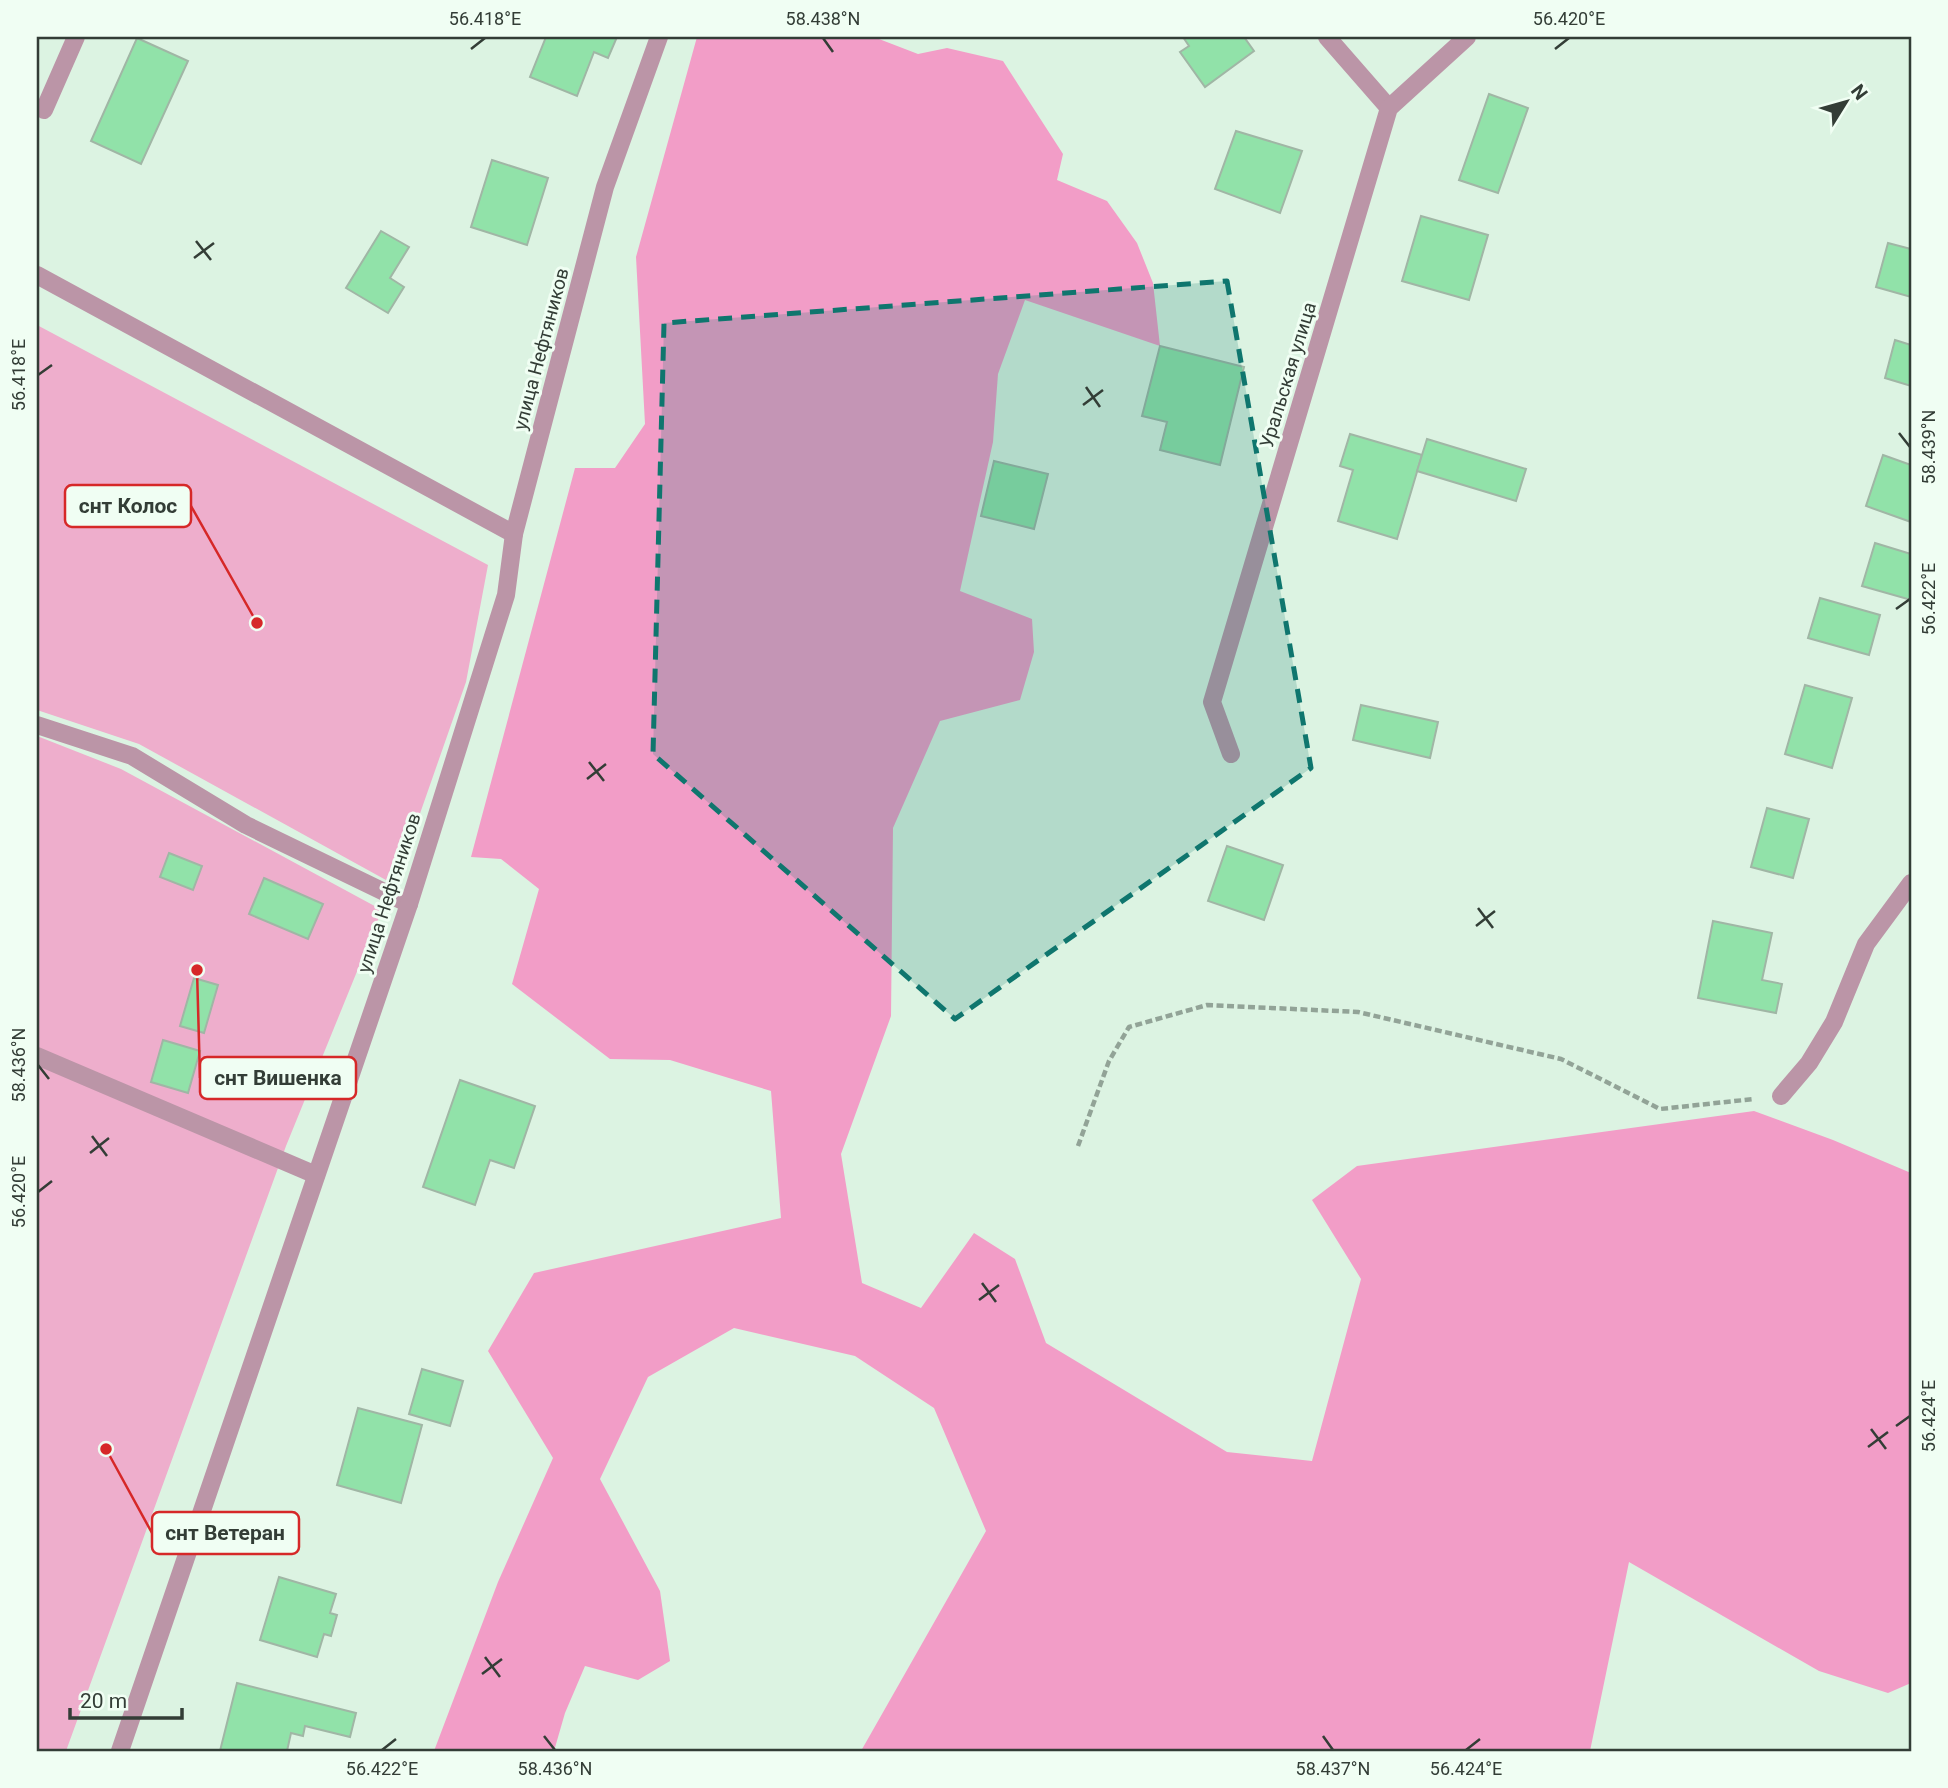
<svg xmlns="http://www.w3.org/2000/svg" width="1948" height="1788" font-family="Roboto,sans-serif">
<rect width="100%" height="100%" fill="#dcf3e2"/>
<!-- green -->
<g fill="#eeaecc">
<polygon points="37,325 488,565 466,682 395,885 139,744 37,710"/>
<polygon points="37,736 121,769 382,910 286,1146 66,1751 37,1751"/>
</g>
<!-- forest -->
<polygon fill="#f29dc7" points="697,37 879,37 879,39 918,54 947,48 1003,61 1063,154 1057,180 1107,201 1137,243 1153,283 1160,346 1025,300 998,374 993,442 960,591 1032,619 1034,652 1020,700 940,721 893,828 891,1016 841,1154 862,1283 921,1308 974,1233 1015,1259 1046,1343 1227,1452 1312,1461 1361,1279 1312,1200 1357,1166 1754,1111 1833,1140 1911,1173 1911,1683 1888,1693 1819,1671 1629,1562 1590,1751 861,1751 986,1531 934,1408 855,1356 734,1328 648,1377 600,1479 660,1591 670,1661 638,1680 585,1666 565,1713 554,1751 434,1751 498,1582 553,1458 488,1351 534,1273 781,1218 771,1091 670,1060 610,1059 512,984 539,889 501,859 471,857 575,468 615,468 645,424 636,257"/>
<!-- building -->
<g fill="#91e2a9" stroke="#a0b6a5" stroke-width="2">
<polygon points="546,37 617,37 608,58 594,52 577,96 530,77"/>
<polygon points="1183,37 1244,37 1254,51 1205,87 1180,52 1189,46"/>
<polygon points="137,38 188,61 141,164 91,141"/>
<polygon points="1489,94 1528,108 1498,193 1459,180"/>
<polygon points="1236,131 1302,151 1280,213 1215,189"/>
<polygon points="492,160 548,178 527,245 471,227"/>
<polygon points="1421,216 1488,235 1469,300 1402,281"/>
<polygon points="381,231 409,247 390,278 404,287 388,313 346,288"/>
<polygon points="1888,243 1911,249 1911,297 1876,287"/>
<polygon points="1895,340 1911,345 1911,386 1885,378"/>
<polygon points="1160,346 1244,367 1220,465 1160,450 1167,422 1142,416"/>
<polygon points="1350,434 1422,455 1397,539 1338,521 1353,470 1340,466"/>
<polygon points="1427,439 1526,469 1516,501 1417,471"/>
<polygon points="1883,455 1911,465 1911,522 1866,506"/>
<polygon points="994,461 1048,474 1034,529 981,516"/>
<polygon points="1875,543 1911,554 1911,600 1862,586"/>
<polygon points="1820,598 1880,615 1869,655 1808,638"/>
<polygon points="1805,685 1852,698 1832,768 1785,754"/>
<polygon points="1361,705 1438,722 1430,758 1353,740"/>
<polygon points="1767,808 1809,819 1793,878 1751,867"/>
<polygon points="1227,846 1283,865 1264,920 1208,901"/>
<polygon points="169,853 202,866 193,890 160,877"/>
<polygon points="264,878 323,904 308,939 249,914"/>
<polygon points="1713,921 1772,933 1762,980 1782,984 1776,1013 1698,998"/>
<polygon points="194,978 218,985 204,1033 180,1026"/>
<polygon points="163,1040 200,1051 188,1093 151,1082"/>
<polygon points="460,1080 535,1106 514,1168 490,1160 475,1205 423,1187"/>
<polygon points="422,1369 463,1381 450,1426 409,1414"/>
<polygon points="358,1408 422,1425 401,1503 337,1485"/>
<polygon points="279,1577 336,1594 330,1613 337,1615 331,1636 324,1634 317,1657 260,1640"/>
<polygon points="237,1683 356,1713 350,1737 305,1726 303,1736 291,1733 287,1751 220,1751"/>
</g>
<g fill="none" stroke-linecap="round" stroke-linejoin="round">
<!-- path -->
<polyline stroke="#92a397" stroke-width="4.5" stroke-dasharray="7 3.5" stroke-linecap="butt" points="1078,1146 1109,1061 1129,1027 1207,1005 1358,1012 1561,1059 1660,1109 1754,1099"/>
<!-- street -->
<g stroke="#bb95a7" stroke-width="18">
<polyline points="1327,37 1389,108"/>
<polyline points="44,110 76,37"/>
<polyline points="37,275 514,534"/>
<polyline points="37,725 132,756 246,825 409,904"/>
<polyline points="1231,754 1212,702 1389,108 1467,37"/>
<polyline points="37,1056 316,1175"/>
<polyline points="1781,1096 1809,1063 1834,1022 1866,944 1911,883"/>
<polyline points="120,1751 409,904 506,595 514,534 605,187 659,37"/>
</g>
</g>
<!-- marked area -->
<path fill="#0f766e" fill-opacity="0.2" stroke="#0f766e" stroke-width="5" stroke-dasharray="14 9" stroke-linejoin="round" d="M1227,281L1311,768L955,1019L653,754L664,323Z"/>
<!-- ticks -->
<path fill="none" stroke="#333d36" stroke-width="2.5" d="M823,38L833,52M471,49L485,38M1555,49L1569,38M196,241L211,260M194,258L214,243M38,375L52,365M1086,387L1100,407M1083,405L1103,390M1899,433L1910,447M1896,609L1910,599M589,762L604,781M587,779L606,764M1478,908L1493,928M1476,926L1495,911M38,1065L49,1079M92,1136L107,1156M90,1153L109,1138M38,1192L52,1181M982,1283L996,1302M979,1300L999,1285M1896,1426L1910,1416M1871,1429L1886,1449M1868,1447L1888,1432M485,1657L500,1677M482,1674L502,1659M544,1736L555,1750M1323,1736L1333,1750M382,1750L396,1739M1466,1750L1480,1739"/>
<g text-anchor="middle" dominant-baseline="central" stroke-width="6" stroke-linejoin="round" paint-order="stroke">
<!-- street labels -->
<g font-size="19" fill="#333d36" stroke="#f0fef3">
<text transform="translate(541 349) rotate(-75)">улица Нефтяников</text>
<text transform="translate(1288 375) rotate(-73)">Уральская улица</text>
<text transform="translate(389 893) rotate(-72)">улица Нефтяников</text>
</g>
</g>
<!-- callouts -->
<path fill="none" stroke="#d62828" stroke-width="2.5" d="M257 623L191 506M197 970L200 1078M106 1449L152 1533"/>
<g fill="#d62828" stroke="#f0fef3" stroke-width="2.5">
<circle cx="257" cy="623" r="7"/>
<circle cx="197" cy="970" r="7"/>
<circle cx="106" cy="1449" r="7"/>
</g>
<g fill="#f0fef3" stroke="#d62828" stroke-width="2.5">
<rect x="65" y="485" width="126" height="42" rx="7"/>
<rect x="200" y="1057" width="156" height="42" rx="7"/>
<rect x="152" y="1512" width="147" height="42" rx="7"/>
</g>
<g font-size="21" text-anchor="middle" font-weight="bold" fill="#333d36">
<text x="128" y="513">снт Колос</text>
<text x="278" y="1085">снт Вишенка</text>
<text x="225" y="1540">снт Ветеран</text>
</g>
<!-- border -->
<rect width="1948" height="1788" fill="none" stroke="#f0fef3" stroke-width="77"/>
<!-- north arrow -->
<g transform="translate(1846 102) rotate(53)" stroke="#f0fef3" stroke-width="5" paint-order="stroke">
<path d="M0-5L12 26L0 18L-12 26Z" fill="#333d36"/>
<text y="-10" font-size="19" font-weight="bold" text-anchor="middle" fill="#333d36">N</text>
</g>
<!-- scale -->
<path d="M70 1708v10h112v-10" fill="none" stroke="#333d36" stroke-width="3.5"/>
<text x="80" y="1708" font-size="21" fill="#333d36" stroke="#f0fef3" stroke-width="5" paint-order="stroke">20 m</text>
<rect x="38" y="38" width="1872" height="1712" fill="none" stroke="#333d36" stroke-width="2.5"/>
<g font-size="18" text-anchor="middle" fill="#333d36">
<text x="485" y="25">56.418°E</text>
<text x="823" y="25">58.438°N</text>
<text x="1569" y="25">56.420°E</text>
<text transform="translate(19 375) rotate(-90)" y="6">56.418°E</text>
<text transform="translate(1929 447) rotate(-90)" y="6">58.439°N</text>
<text transform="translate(1929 599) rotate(-90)" y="6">56.422°E</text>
<text transform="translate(19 1065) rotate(-90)" y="6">58.436°N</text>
<text transform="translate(19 1192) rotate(-90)" y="6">56.420°E</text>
<text transform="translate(1929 1416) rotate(-90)" y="6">56.424°E</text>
<text x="382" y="1775">56.422°E</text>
<text x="555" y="1775">58.436°N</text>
<text x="1333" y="1775">58.437°N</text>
<text x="1466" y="1775">56.424°E</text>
</g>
</svg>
